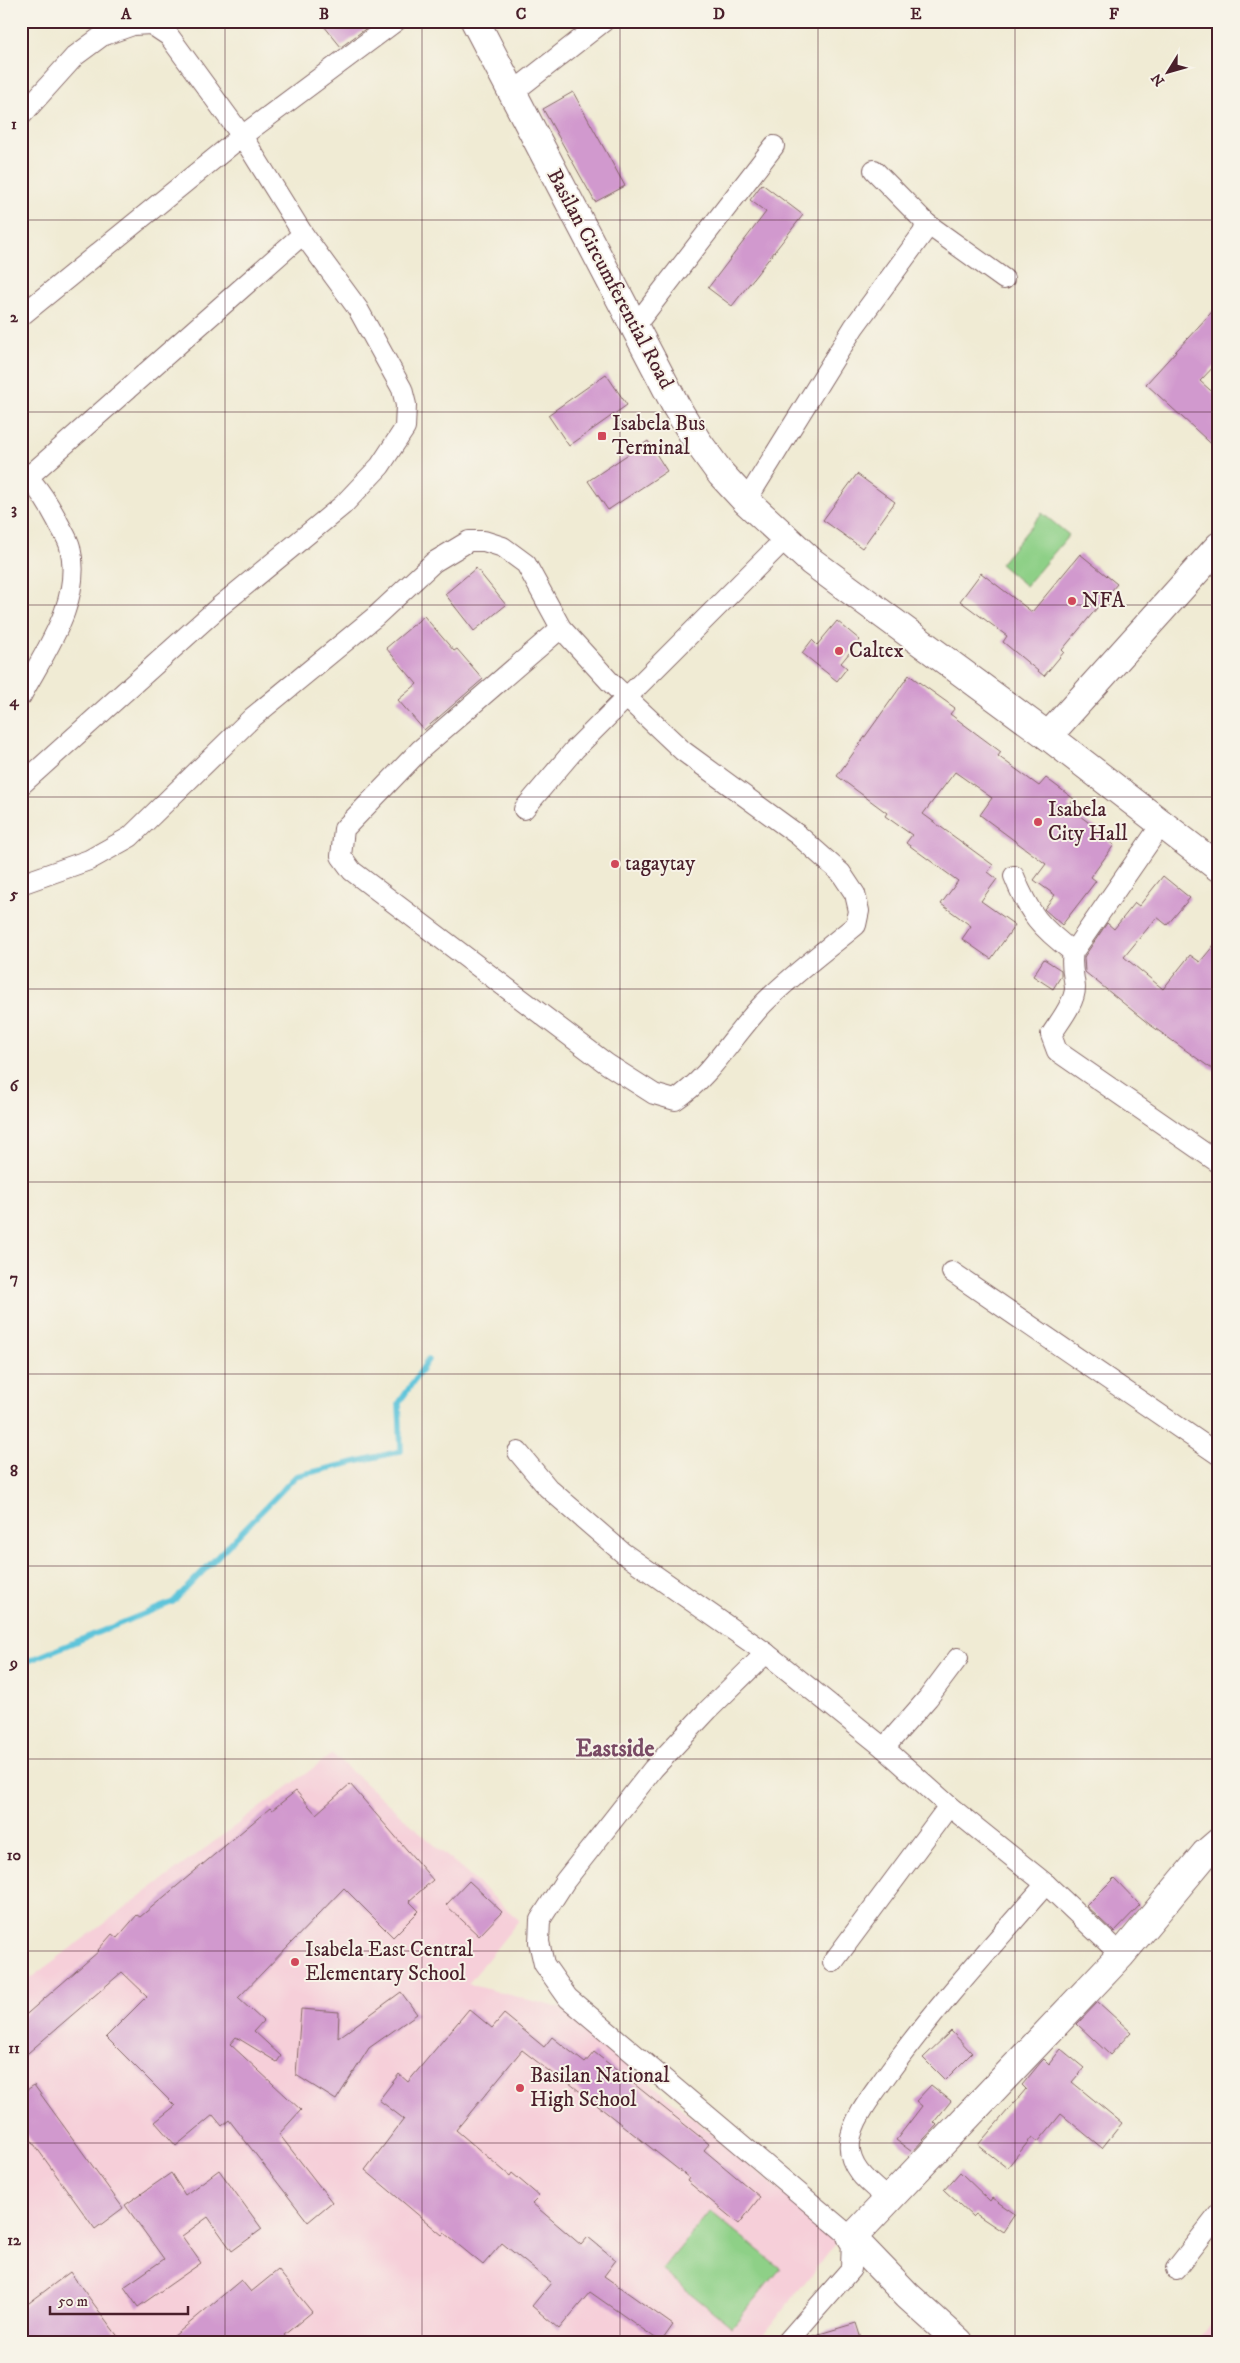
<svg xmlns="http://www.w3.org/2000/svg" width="1240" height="2363" font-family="'IM FELL DW Pica',serif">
<rect width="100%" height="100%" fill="#f7f3e8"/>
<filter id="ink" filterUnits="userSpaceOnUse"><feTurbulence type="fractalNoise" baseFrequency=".02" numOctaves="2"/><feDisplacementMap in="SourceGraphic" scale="10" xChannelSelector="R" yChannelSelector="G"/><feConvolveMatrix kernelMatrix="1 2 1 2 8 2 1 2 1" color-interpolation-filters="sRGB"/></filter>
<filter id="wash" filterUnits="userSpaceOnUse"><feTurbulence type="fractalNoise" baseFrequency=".0096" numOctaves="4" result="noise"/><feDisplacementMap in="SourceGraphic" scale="20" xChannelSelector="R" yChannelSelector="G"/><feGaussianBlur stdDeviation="1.12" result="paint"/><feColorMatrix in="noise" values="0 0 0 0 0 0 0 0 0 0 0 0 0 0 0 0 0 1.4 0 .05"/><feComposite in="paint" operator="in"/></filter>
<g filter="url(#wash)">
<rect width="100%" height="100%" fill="#f0ebd4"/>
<!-- built -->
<g fill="#f6cfd9">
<polygon points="332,1754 519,1920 468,1984 560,2008 839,2239 758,2342 21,2342 21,1985"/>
<polygon points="1219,2312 1219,2342 1196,2342"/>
</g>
<!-- green -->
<g fill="#8ed087" stroke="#6c7859">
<polygon points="1042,513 1069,535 1026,586 1000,564"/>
<polygon points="710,2211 780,2268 732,2327 662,2270"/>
</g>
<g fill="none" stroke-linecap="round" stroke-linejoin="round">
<!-- stream -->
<polyline stroke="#5dc4da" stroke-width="5.5" points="21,1664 173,1602 296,1476 401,1451 399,1403 428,1360"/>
</g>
<g id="blocks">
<!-- building -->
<g fill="#d199ce">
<polygon points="320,21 376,21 341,47"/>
<polygon points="573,92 625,186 595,202 543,109"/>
<polygon points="762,184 803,215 732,306 708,288 766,212 750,200"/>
<polygon points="1219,304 1219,361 1200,381 1219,398 1219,451 1146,384"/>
<polygon points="606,374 627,405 569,446 548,415"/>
<polygon points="648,441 667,471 608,510 588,481"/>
<polygon points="857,474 895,502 862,548 823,520"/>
<polygon points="1080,554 1117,584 1062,650 1064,652 1044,676 1003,642 1007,636 960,601 981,573 1032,612"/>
<polygon points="476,568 506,605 474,631 445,594"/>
<polygon points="424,616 454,651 457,649 483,679 424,730 398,700 417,684 386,648"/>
<polygon points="837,621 860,640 841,663 847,668 837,681 802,653 812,640 817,645"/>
<polygon points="909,675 955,708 950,714 1001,752 998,756 1039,786 1046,778 1074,799 1068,807 1096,828 1094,831 1114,845 1091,877 1096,881 1062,925 1044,909 1055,895 1034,880 1046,864 980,815 992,798 955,772 923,814 993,865 988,872 997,879 981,901 1015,925 991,959 962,939 971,926 941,904 958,881 906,843 912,835 885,816 887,813 837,776"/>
<polygon points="1163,876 1190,898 1167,925 1157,917 1124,957 1163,989 1190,955 1200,962 1219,939 1219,1074 1149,1024 1085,972 1084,957 1107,923 1114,929 1135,903 1139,906"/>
<polygon points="1044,959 1061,970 1061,976 1053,989 1033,976"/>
<polygon points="350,1784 433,1880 409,1901 419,1911 393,1937 344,1888 238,1998 263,2021 254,2031 281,2056 277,2062 236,2037 230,2044 301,2110 279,2134 332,2202 308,2222 229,2120 222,2126 213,2115 176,2146 155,2122 175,2106 106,2037 147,1996 122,1972 21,2059 21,2019 99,1951 98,1950 112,1934 117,1938 137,1915 140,1917 270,1808 272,1810 296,1791 316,1814"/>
<polygon points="1114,1878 1140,1905 1114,1932 1086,1906"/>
<polygon points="469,1881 502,1912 479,1936 446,1905"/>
<polygon points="401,1992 417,2014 369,2048 336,2100 296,2075 301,2009 339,2012 338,2038"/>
<polygon points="1098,2002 1131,2032 1110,2055 1077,2024"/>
<polygon points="469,2009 492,2028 504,2014 544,2047 552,2037 585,2063 594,2052 709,2144 704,2150 760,2197 739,2224 687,2181 689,2178 564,2079 562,2081 522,2050 456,2130 510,2176 512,2173 539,2196 532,2203 581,2245 588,2237 616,2260 604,2276 673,2325 661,2342 590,2292 559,2329 532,2306 551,2283 502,2243 483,2265 444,2233 442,2235 365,2170 404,2119 379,2100 399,2074 408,2082"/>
<polygon points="951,2031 972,2053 945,2080 923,2058"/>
<polygon points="1061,2049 1084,2068 1072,2082 1122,2123 1102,2148 1061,2114 1038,2142 1032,2137 1007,2168 978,2145 1026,2089 1022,2085 1041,2062 1044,2059 1049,2064"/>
<polygon points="34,2085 123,2208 95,2229 21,2126 21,2094"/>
<polygon points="931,2085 951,2101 934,2122 937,2125 912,2152 896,2140 922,2106 916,2101"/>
<polygon points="219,2170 262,2229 232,2251 208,2217 182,2236 201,2263 138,2307 124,2287 164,2259 125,2205 171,2173 185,2195"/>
<polygon points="960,2172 990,2201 992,2198 1015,2214 1003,2232 976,2214 973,2217 944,2190"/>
<polygon points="278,2270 312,2312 284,2335 290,2342 167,2342 241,2280 251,2292"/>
<polygon points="70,2272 122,2342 21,2342 21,2309"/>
<polygon points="856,2323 862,2342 807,2342 806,2338"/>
</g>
</g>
</g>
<g filter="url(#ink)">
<use href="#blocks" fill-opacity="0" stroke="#846666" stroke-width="1"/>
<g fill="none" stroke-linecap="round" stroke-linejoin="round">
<defs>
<g id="street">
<polyline points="512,93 604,21"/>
<polyline points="21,116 75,56 102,36 133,25 151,24 169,36 242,136 303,234 358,309 402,389 406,405 405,428 380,466 343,505 219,607 21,785"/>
<polyline points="874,170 926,223 1004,279"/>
<polyline points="21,316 242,136 396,21"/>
<polyline points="635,326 774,146"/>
<path d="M21,471C35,483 48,503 57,520C61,529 68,538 70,547C83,601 45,651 21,696"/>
<polyline points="28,477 303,234"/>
<polyline points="746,501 854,327 923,233 926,223"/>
<polyline points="524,809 575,749 786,538"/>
<path d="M1161,825L1073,952C1070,965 1074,975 1075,988C1075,1003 1059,1022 1051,1035L1057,1051L1219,1163"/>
<path d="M1014,876C1029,914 1041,928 1073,952"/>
<path d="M21,884L89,860L130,837L253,717L376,616L434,562L469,541H484L503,547L526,564L561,628L610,682L683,751L798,835L841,873L855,894L859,911L856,925C826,950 793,974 765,1002C735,1032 712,1076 675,1100L654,1094L607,1064L352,871L341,856L344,829L421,749L561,628"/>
<polyline points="952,1272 1219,1455"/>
<polyline points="518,1452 548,1488 623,1553 766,1653 884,1748 949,1806 1046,1884 1121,1955"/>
<polyline points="766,1653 708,1710 653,1769 565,1881 540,1920 539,1942 544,1964 568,1998 852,2238 851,2269 787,2342"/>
<polyline points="884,1748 928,1698 958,1658"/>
<polyline points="833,1962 949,1806"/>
<path d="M888,2199C870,2184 847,2168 850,2142C852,2120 874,2093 886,2076C935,2008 991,1947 1046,1884"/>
<polyline points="1176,2269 1219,2214"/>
</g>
<g id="secondary">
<polyline points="1048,736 1219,546"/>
<polyline points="959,2342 908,2296 852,2238 1121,1955 1205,1854 1219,1842"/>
</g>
<polyline id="primary" points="475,21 677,408 697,441 721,474 746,501 812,562 1048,736 1219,868"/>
</defs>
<!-- street casing -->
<use href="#street" stroke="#846666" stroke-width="22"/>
<!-- secondary casing -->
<use href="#secondary" stroke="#846666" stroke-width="30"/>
<!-- primary casing -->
<use href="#primary" stroke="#846666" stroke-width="30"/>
<!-- street -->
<use href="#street" stroke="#fff" stroke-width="20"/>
<!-- secondary -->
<use href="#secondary" stroke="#fff" stroke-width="28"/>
<!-- primary -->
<use href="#primary" stroke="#fff" stroke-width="28"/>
</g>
</g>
<!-- grid -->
<path fill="none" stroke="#4a1f2b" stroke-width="1" stroke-opacity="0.55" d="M225,21V2342M422,21V2342M620,21V2342M818,21V2342M1015,21V2342M21,220H1219M21,412H1219M21,605H1219M21,797H1219M21,989H1219M21,1182H1219M21,1374H1219M21,1566H1219M21,1759H1219M21,1951H1219M21,2143H1219"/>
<!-- markers -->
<g fill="#d1495b" stroke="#f7f3e8" stroke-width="2">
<rect x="597" y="431" width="10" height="10" rx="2.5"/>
<circle cx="1072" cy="601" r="5"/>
<circle cx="839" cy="651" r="5"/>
<circle cx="1038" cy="822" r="5"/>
<circle cx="615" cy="864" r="5"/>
<circle cx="295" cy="1962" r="5"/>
<circle cx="520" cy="2088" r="5"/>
</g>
<g text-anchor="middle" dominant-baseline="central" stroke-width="4" stroke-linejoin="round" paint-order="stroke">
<!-- street labels -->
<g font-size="21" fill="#4a1f2b" stroke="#f7f3e8">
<text transform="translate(610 279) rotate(62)">Basilan Circumferential Road</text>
</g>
<!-- poi labels -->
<g font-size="21" fill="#4a1f2b" stroke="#f7f3e8" text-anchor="start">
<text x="612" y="424">Isabela Bus<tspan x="612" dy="24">Terminal</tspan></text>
<text x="1082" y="601">NFA</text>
<text x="849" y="651">Caltex</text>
<text x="1048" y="810">Isabela<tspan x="1048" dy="24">City Hall</tspan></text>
<text x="625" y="864">tagaytay</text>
<text x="305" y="1950">Isabela East Central<tspan x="305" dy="24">Elementary School</tspan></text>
<text x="530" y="2076">Basilan National<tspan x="530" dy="24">High School</tspan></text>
</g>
<!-- quarter labels -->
<g font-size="24" font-weight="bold" fill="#794a64" stroke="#f7f3e8">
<text x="615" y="1749">Eastside</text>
</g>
</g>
<!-- margin -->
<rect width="1240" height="2363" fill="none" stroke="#f7f3e8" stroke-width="55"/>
<!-- north arrow -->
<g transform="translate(1168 72) rotate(233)" stroke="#f7f3e8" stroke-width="4" paint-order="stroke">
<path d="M0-4L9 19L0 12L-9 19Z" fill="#4a1f2b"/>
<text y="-8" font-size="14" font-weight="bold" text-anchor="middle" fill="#4a1f2b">N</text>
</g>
<!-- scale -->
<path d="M50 2306v8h138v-8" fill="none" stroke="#4a1f2b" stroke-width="2.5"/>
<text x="58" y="2306" font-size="15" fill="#4a1f2b" stroke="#f7f3e8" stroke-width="4" paint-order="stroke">50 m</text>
<rect x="28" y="28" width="1184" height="2308" fill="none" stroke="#4a1f2b" stroke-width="2"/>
<g font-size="16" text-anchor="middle" font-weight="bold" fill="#4a1f2b">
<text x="126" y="19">A</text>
<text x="324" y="19">B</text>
<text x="521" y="19">C</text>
<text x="719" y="19">D</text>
<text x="916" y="19">E</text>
<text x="1114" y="19">F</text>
<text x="14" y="129">1</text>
<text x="14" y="322">2</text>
<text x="14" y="514">3</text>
<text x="14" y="706">4</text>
<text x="14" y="899">5</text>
<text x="14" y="1091">6</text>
<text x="14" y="1283">7</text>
<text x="14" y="1476">8</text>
<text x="14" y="1668">9</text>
<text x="14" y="1860">10</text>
<text x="14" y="2053">11</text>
<text x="14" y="2245">12</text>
</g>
</svg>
